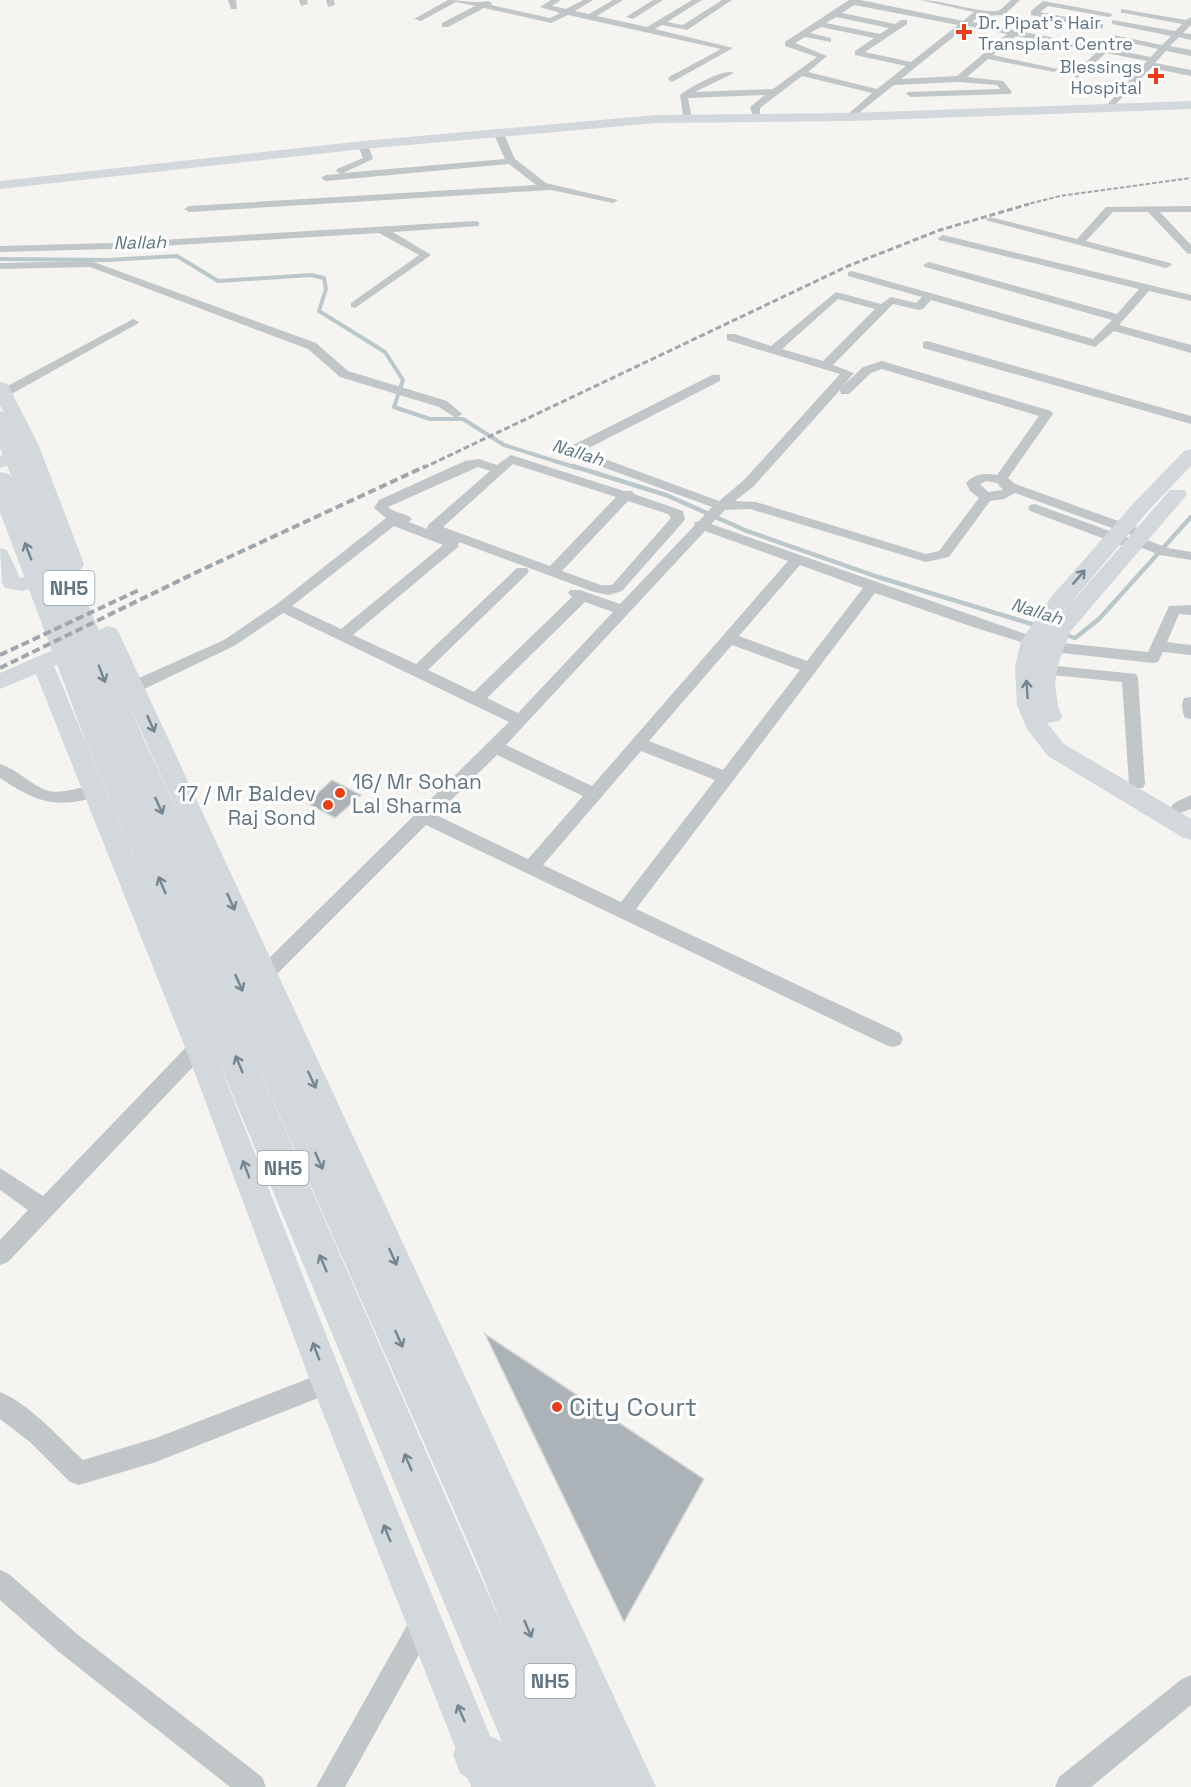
<svg xmlns="http://www.w3.org/2000/svg" width="1191" height="1787" font-family="'Space Grotesk',sans-serif">
<rect width="100%" height="100%" fill="#f5f4f0"/>
<g fill="none" stroke-linecap="round" stroke-linejoin="round">
<!-- stream-far1 -->
<polyline stroke="#bac8cc" stroke-width="4" points="0,259 108,260 177,256 218,281 311,275 324,278 326,289 319,311 385,352 403,380 394,407 430,419 463,419 504,445 577,468"/>
<!-- stream -->
<g stroke="#bac8cc" stroke-width="4.5">
<polyline points="573,466 666,495 747,531 878,577 1038,626"/>
<polyline points="1064,634 1075,638 1099,619 1191,517"/>
</g>
</g>
<!-- building -->
<g fill="#abb3b8" stroke="#d6d6d3" stroke-width="1.5">
<polygon points="332,780 361,795 335,818 307,803"/>
<polygon points="485,1334 704,1479 624,1622"/>
</g>
<g fill="none" stroke-linecap="round" stroke-linejoin="round">
<!-- street -->
<g fill="#c1c6c8" fill-rule="evenodd">
<polygon points="228,0 236,0 237,9 231,9"/>
<polygon points="299,0 307,0 308,4 301,6"/>
<polygon points="326,0 334,0 335,5 328,7"/>
<path d="M448,0C460,0 477,4 488,1L492,3L491,5L550,18L560,13L540,7L551,0H561L552,6L566,9L583,0H593L575,11L589,14L613,0H623L597,16L647,27L692,0H702L667,22L683,25L722,0H732L687,30L662,25L655,29L733,48L672,82L668,79L669,77L721,49L568,15L551,23L484,8L448,27H442V23L475,6L456,2L421,21L414,19Z"/>
<polygon points="653,0 663,0 633,19 626,17"/>
<path d="M849,0H860L963,21L974,12L920,0C941,0 981,13 996,11C1002,10 1006,4 1011,0H1020L1004,15L979,16L972,22L1151,57L1158,49L1109,38L1113,35L1162,45L1171,36L1112,24V20L1175,31L1182,24L1124,13H1121V9L1186,20L1191,17V25L1183,33L1191,34V40L1179,37L1170,46L1191,50V56L1166,51L1155,63L1191,70V76L1151,68L1108,112L1105,111V107L1147,61L1106,53L1077,78L1073,75L1074,73L1097,52L1016,36L993,55L1058,69L1054,72L988,59L967,77L1003,81L1012,92L1010,94L911,97L906,94L908,92L1000,89L997,85L959,82L894,85L850,120L845,117L847,115L872,93L802,76L760,108V119H754L750,107L765,95L688,98L692,119L684,121L680,95C689,88 725,67 734,73L695,92L773,89L817,57L785,46V42ZM854,5L958,25L911,62L865,52L907,24V20H901L895,24L842,13ZM836,17L889,28L880,34L826,23ZM967,26L1007,34L957,76L901,79ZM821,27L874,38L855,51V55L906,66L877,89L808,72L827,56L795,43L805,37L831,42V38L810,33Z"/>
<polygon points="1043,1 1109,13 1113,15 1109,17 1048,6 1040,12 1103,24 1103,28 1100,29 1031,15 1031,11"/>
<polygon points="498,129 503,132 515,159 546,183 618,200 613,203 551,190 189,212 184,209 189,206 536,185 509,164 326,181 321,178 326,175 340,174 336,171 337,169 363,158 358,145 363,142 368,145 373,159 343,173 505,159 493,132"/>
<polygon points="1191,206 1191,212 1160,212 1191,245 1191,254 1187,253 1148,212 1113,212 1086,241 1170,263 1172,265 1166,268 985,220 990,217 1077,239 1106,207"/>
<polygon points="475,221 479,222 479,226 393,232 431,255 355,308 351,307 351,303 419,255 379,233 111,249 0,252 0,246 111,243"/>
<path d="M943,235L1191,295V301L1149,291L1119,325L1191,345V353L1114,331L1095,347L931,300L923,309L919,310L893,304L833,365L854,373L842,387L863,367L882,361L1051,411L1053,414L1008,478L1015,484L1146,531L1148,534L1142,538L1168,548L1191,552V560L1160,555L1137,546L1131,548L1126,547L1030,511L1028,508L1030,505L1035,504L1129,538L1134,536L1015,493L1004,499L990,501L949,557L926,562L750,509L725,510L711,524L1037,638L1053,642L1148,652L1169,606L1191,605V615L1179,614L1167,642L1191,645V655L1163,652L1158,662L1153,663L1053,652L973,627L875,593L636,909L900,1033L903,1039L900,1045L893,1047L886,1045L426,825L271,980L264,983L257,980L255,975L257,970L509,722L283,613L234,646L140,691H128L126,687L128,683L224,640L277,604L386,518L374,508L379,500L465,461L479,459L497,465L511,455L624,491H632L634,494L683,511L685,519L683,522L622,591L609,595L594,592L459,542L458,547L353,635L416,664L517,568H527L529,571L527,574L428,670L474,692L572,597L568,593L570,590H580L620,604L694,526L695,522L699,521L712,507L567,454L565,451L567,448L712,375H720V381L583,451L719,501L744,480L840,374L727,340V334H735L771,346L836,292L881,304L891,297L916,303L922,297L848,276V272L852,271L1093,339L1112,320L925,267L923,265L929,262L1117,314L1139,289L939,240L938,238ZM838,299L875,309L823,361L782,349ZM882,369L1039,416L997,475C985,473 975,473 966,483L970,491L979,498L939,551L926,554L756,502L735,501L754,486L840,390L841,394H849L871,373ZM513,464L616,497L550,566L443,527ZM478,467L490,471L428,525L427,529L409,522L412,519C406,512 395,514 388,507ZM986,481L997,483L1003,490L988,492L980,484ZM628,501L668,514L671,518L612,585H601L562,571ZM394,526L443,545L341,629L292,606ZM705,531L788,561L592,786L506,745ZM800,565L863,588L807,661L739,636ZM585,602L613,612L518,713L487,698ZM732,645L800,670L723,770L649,741ZM641,751L715,780L621,902L543,865ZM497,755L583,796L528,859L436,815Z"/>
<polygon points="91,261 316,343 348,371 447,401 462,414 456,418 439,407 340,377 308,349 90,267 0,269 0,263"/>
<polygon points="133,319 139,322 137,324 6,397 0,397 0,390"/>
<polygon points="927,341 1191,416 1191,424 923,348 923,342"/>
<polygon points="1047,665 1136,674 1138,678 1145,784 1143,788 1131,788 1129,784 1122,682 1042,674 1039,670"/>
<path d="M1190,697H1191V719L1185,718C1182,712 1181,704 1184,698Z"/>
<path d="M0,764C18,769 31,786 49,791C66,795 84,783 100,788L102,792L100,796C56,809 38,803 0,778Z"/>
<polygon points="1191,795 1191,809 1180,813 1174,811 1171,807 1174,803"/>
<polygon points="199,1039 206,1041 209,1047 206,1053 8,1262 0,1265 0,1240 28,1210 0,1190 0,1168 43,1196 192,1041"/>
<path d="M328,1371L336,1375L340,1383L336,1391L156,1462L79,1485L70,1482L30,1442L0,1419V1392C30,1404 59,1438 83,1460L156,1438Z"/>
<polygon points="0,1570 9,1574 77,1634 262,1777 266,1787 230,1787 59,1652 0,1600"/>
<polygon points="423,1609 432,1613 436,1622 432,1631 345,1787 316,1787 414,1613"/>
<polygon points="1191,1675 1191,1705 1091,1787 1055,1787 1059,1777 1182,1679"/>
</g>
<!-- secondary -->
<g fill="#d2d8dc" fill-rule="evenodd">
<polygon points="1191,101 1191,109 850,121 656,123 363,149 0,189 0,181 363,141 656,115 850,113"/>
<polygon points="0,382 6,383 9,387 39,446 84,564 77,576 22,591 5,588 2,583 0,548 7,550 20,578 62,568 64,564 26,459 0,468 0,456 16,450 21,445 0,405"/>
<polygon points="1191,449 1191,466 1147,512 1059,617 1170,490 1184,490 1187,494 1184,498 1070,632 1059,661 1055,683 1058,706 1062,716 1059,721 1047,723 1064,744 1191,819 1191,840 1182,837 1048,756 1027,729 1017,705 1015,667 1021,641 1052,596 1133,504 1184,451"/>
<polygon points="108,626 116,628 119,633 656,1787 616,1787 102,644 54,666 213,1047 345,1383 511,1787 471,1787 311,1383 185,1047 36,674 0,689 0,673"/>
</g>
<!-- highway -->
<path fill="#d2d8dc" fill-rule="evenodd" d="M0,411L8,413L12,418L141,733L507,1526L621,1787H481L460,1773L453,1755L460,1737L478,1730L502,1742L86,742L0,512V472L9,474L12,478L0,448ZM238,1021L475,1558L504,1630Z"/>
<!-- rail-far2 -->
<polyline stroke="#9fa7ac" stroke-width="2" stroke-dasharray="4.5 2" stroke-linecap="butt" points="1024,205 1060,196 1191,178"/>
<!-- rail-far1 -->
<polyline stroke="#9fa7ac" stroke-width="3" stroke-dasharray="6 3" stroke-linecap="butt" points="423,468 848,266 940,230 1029,204"/>
<!-- rail -->
<g stroke="#9fa7ac" stroke-width="4" stroke-dasharray="8 4" stroke-linecap="butt">
<polyline points="0,655 139,590"/>
<polyline points="0,668 199,571 426,466"/>
</g>
</g>
<!-- one-way arrows -->
<defs><path id="oneway-shaft" d="M-6 0H5M1.5-3L5.5 0L1.5 3" fill="none" stroke-width="1.6" stroke-linecap="round" stroke-linejoin="round" transform="scale(1.5)"/></defs>
<g stroke="#738590">
<use href="#oneway-shaft" transform="translate(28 551) rotate(-111)"/>
<use href="#oneway-shaft" transform="translate(1079 577) rotate(-49)"/>
<use href="#oneway-shaft" transform="translate(102 674) rotate(69)"/>
<use href="#oneway-shaft" transform="translate(1027 689) rotate(-94)"/>
<use href="#oneway-shaft" transform="translate(151 724) rotate(66)"/>
<use href="#oneway-shaft" transform="translate(159 806) rotate(66)"/>
<use href="#oneway-shaft" transform="translate(162 885) rotate(-113)"/>
<use href="#oneway-shaft" transform="translate(231 902) rotate(66)"/>
<use href="#oneway-shaft" transform="translate(239 983) rotate(66)"/>
<use href="#oneway-shaft" transform="translate(239 1064) rotate(-113)"/>
<use href="#oneway-shaft" transform="translate(312 1080) rotate(65)"/>
<use href="#oneway-shaft" transform="translate(319 1161) rotate(66)"/>
<use href="#oneway-shaft" transform="translate(246 1169) rotate(-111)"/>
<use href="#oneway-shaft" transform="translate(393 1257) rotate(66)"/>
<use href="#oneway-shaft" transform="translate(323 1263) rotate(-113)"/>
<use href="#oneway-shaft" transform="translate(399 1339) rotate(66)"/>
<use href="#oneway-shaft" transform="translate(316 1351) rotate(-111)"/>
<use href="#oneway-shaft" transform="translate(408 1462) rotate(-113)"/>
<use href="#oneway-shaft" transform="translate(387 1533) rotate(-112)"/>
<use href="#oneway-shaft" transform="translate(528 1629) rotate(67)"/>
<use href="#oneway-shaft" transform="translate(461 1713) rotate(-113)"/>
</g>
<!-- markers -->
<g fill="#ec3d19" stroke="#fff" stroke-width="2">
<path d="M961 23h6v6h6v6h-6v6h-6v-6h-6v-6h6z"/>
<path d="M1153 67h6v6h6v6h-6v6h-6v-6h-6v-6h6z"/>
<circle cx="340" cy="793" r="6"/>
<circle cx="328" cy="805" r="6"/>
<circle cx="557" cy="1407" r="6"/>
</g>
<g text-anchor="middle" dominant-baseline="central" stroke-width="6" stroke-linejoin="round" paint-order="stroke">
<!-- far-poi labels -->
<g font-size="18" fill="#627683" stroke="#fff" text-anchor="start">
<text x="978" y="22">Dr. Pipat's Hair<tspan x="978" dy="21">Transplant Centre</tspan></text>
<text x="1142" y="66" text-anchor="end">Blessings<tspan x="1142" dy="21">Hospital</tspan></text>
</g>
<!-- far-water labels -->
<g font-size="18" font-style="italic" fill="#5d7981" stroke="#fff">
<text transform="translate(140 242) rotate(-1)">Nallah</text>
<text transform="translate(578 452) rotate(17)">Nallah</text>
<text transform="translate(1037 611) rotate(17)">Nallah</text>
</g>
<!-- shield labels -->
<g fill="#fff" stroke="#919fa8" stroke-width="1.5">
<rect x="43.5" y="571" width="51" height="34" rx="4.5"/>
<rect x="257.5" y="1151" width="51" height="34" rx="4.5"/>
<rect x="524.5" y="1664" width="51" height="34" rx="4.5"/>
</g>
<g font-size="20" font-weight="bold" fill="#627683">
<text x="69" y="588">NH5</text>
<text x="283" y="1168">NH5</text>
<text x="550" y="1681">NH5</text>
</g>
<!-- poi labels -->
<g font-size="21" fill="#627683" stroke="#fff" text-anchor="start">
<text x="352" y="781">16/ Mr Sohan<tspan x="352" dy="24">Lal Sharma</tspan></text>
<text x="316" y="793" text-anchor="end">17 / Mr Baldev<tspan x="316" dy="24">Raj Sond</tspan></text>
</g>
<!-- near-poi labels -->
<g font-size="26" fill="#627683" stroke="#fff" text-anchor="start">
<text x="569" y="1407">City Court</text>
</g>
</g>
</svg>
